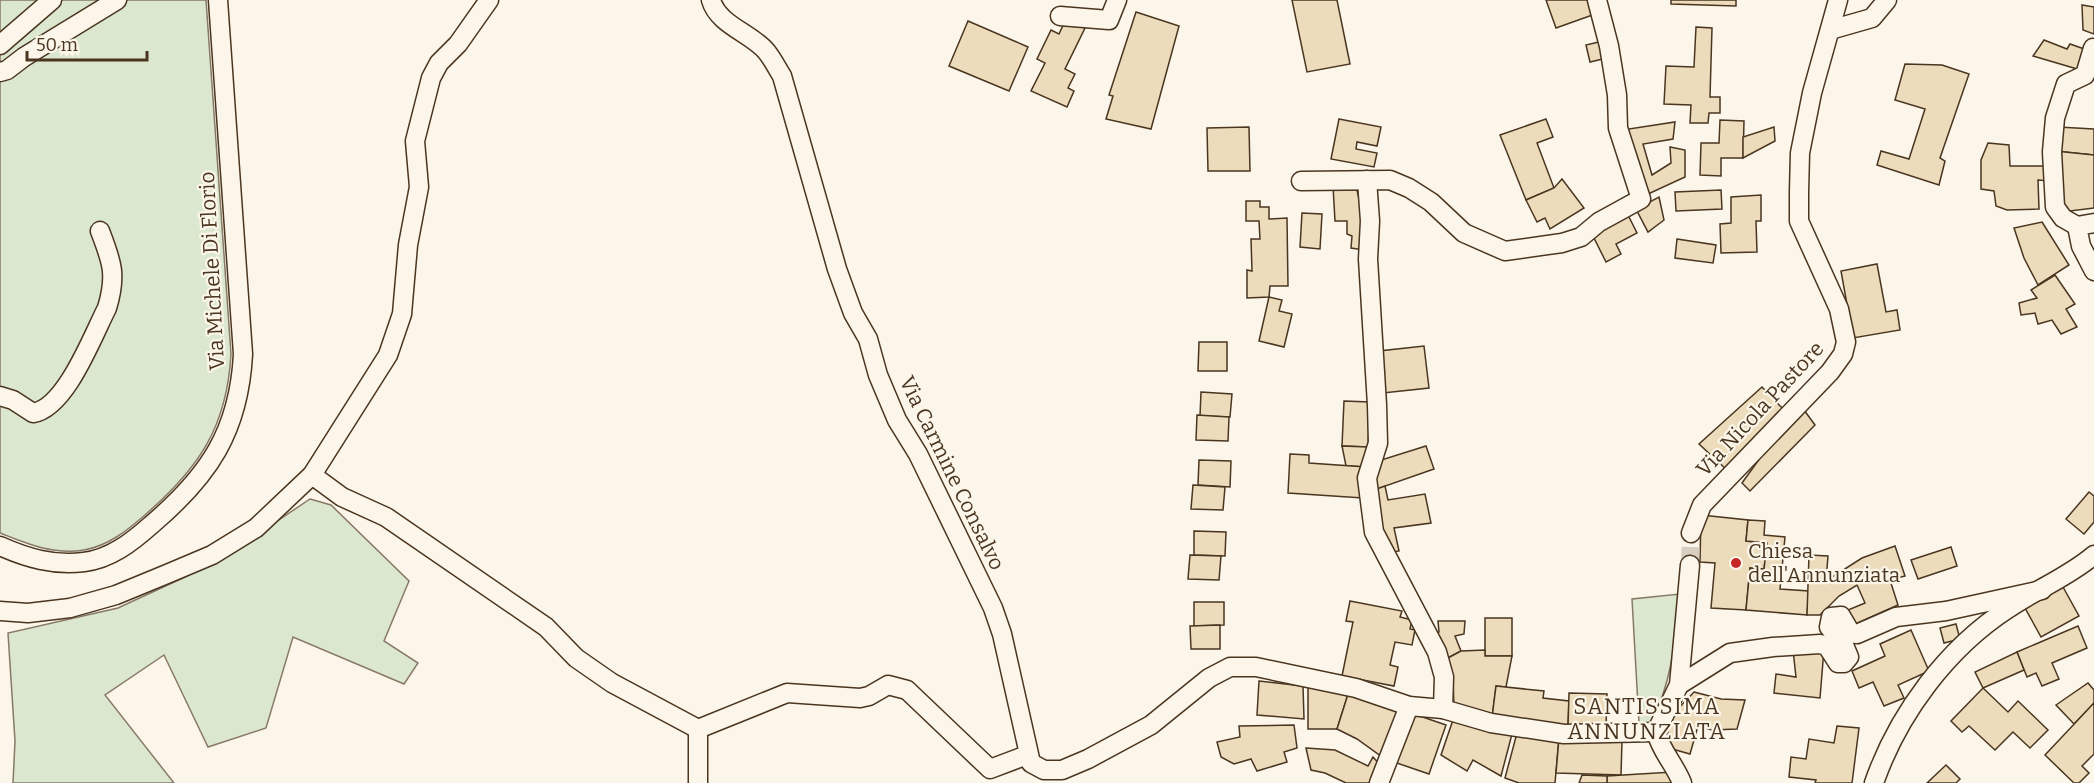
<svg xmlns="http://www.w3.org/2000/svg" width="2094" height="783" font-family="Bitter,serif">
<rect width="100%" height="100%" fill="#fbf6e9"/>
<!-- green -->
<g fill="#dce7d0" stroke="#887966" stroke-width="1.5">
<path d="M0,0H206L231,354C227,426 200,467 146,514C128,530 108,546 84,550C54,555 27,544 0,533Z"/>
<polygon points="310,499 331,505 409,581 384,641 418,663 404,684 293,637 266,728 208,747 164,655 105,695 174,783 13,783 15,741 8,633 118,608 185,577 237,548"/>
<path d="M1680,594C1675,642 1672,681 1651,724L1639,723L1632,599Z"/>
</g>
<!-- building -->
<g fill="#ecdcbc" stroke="#4a3520" stroke-width="1.5">
<polygon points="1292,0 1337,0 1350,64 1307,72"/>
<polygon points="1546,0 1594,0 1598,13 1556,28"/>
<polygon points="1671,0 1736,0 1736,6 1671,4"/>
<polygon points="2082,5 2094,7 2094,34 2083,30"/>
<polygon points="1136,12 1179,26 1151,129 1106,119 1113,96 1109,95"/>
<polygon points="1066,19 1085,28 1065,69 1075,74 1068,88 1074,91 1067,107 1031,91 1045,63 1037,59 1051,30 1059,34"/>
<polygon points="968,21 1028,47 1009,91 949,66"/>
<polygon points="1696,27 1712,28 1710,97 1720,97 1720,113 1709,113 1708,123 1690,123 1691,105 1664,104 1666,66 1694,67"/>
<polygon points="2044,40 2067,49 2070,44 2090,51 2084,71 2033,56"/>
<polygon points="1603,41 1607,58 1590,62 1586,45"/>
<polygon points="1905,64 1942,65 1969,74 1940,158 1945,161 1939,185 1877,165 1881,151 1909,159 1925,109 1895,100"/>
<polygon points="1339,119 1381,127 1377,146 1357,142 1356,149 1377,153 1374,167 1331,159"/>
<polygon points="1546,119 1553,137 1537,143 1554,188 1526,200 1500,135"/>
<polygon points="1720,120 1744,121 1743,158 1721,158 1721,176 1700,175 1701,143 1719,143"/>
<polygon points="1675,122 1673,139 1643,144 1652,175 1671,163 1670,147 1685,150 1685,177 1646,195 1622,130"/>
<polygon points="1249,127 1250,171 1208,171 1207,128"/>
<polygon points="1774,127 1775,141 1743,158 1743,137"/>
<polygon points="2058,127 2094,129 2094,155 2055,151"/>
<polygon points="1988,143 2009,145 2010,166 2051,166 2051,181 2038,180 2039,209 2007,210 1996,206 1994,191 1981,189 1981,160"/>
<polygon points="2055,151 2094,155 2094,208 2062,212"/>
<polygon points="1562,179 1584,208 1550,229 1545,218 1537,222 1526,200 1554,188"/>
<polygon points="1333,186 1356,186 1365,224 1364,250 1351,248 1352,236 1347,234 1347,221 1335,221"/>
<polygon points="1721,190 1722,209 1676,211 1675,192"/>
<polygon points="1761,195 1761,221 1756,221 1757,252 1721,253 1720,224 1731,223 1731,197"/>
<polygon points="1659,197 1664,220 1648,232 1636,209"/>
<polygon points="1246,201 1260,201 1260,207 1269,207 1269,219 1287,218 1288,286 1270,286 1269,297 1247,298 1247,270 1252,271 1251,239 1260,239 1259,221 1246,221"/>
<polygon points="1302,213 1322,214 1320,249 1300,247"/>
<polygon points="1627,213 1637,233 1616,244 1621,254 1606,262 1591,232"/>
<polygon points="2042,222 2069,265 2038,285 2024,258 2014,228"/>
<polygon points="1677,239 1716,245 1713,263 1675,258"/>
<polygon points="1877,264 1886,312 1897,310 1900,330 1853,338 1841,271"/>
<polygon points="2055,275 2075,304 2066,309 2077,327 2061,334 2052,320 2038,324 2035,313 2021,315 2019,303 2037,298 2031,290"/>
<polygon points="1269,297 1282,300 1279,311 1292,314 1284,347 1259,341"/>
<polygon points="1199,342 1227,342 1227,371 1198,371"/>
<polygon points="1424,346 1429,388 1383,393 1379,351"/>
<polygon points="1762,387 1784,410 1728,471 1699,444"/>
<polygon points="1201,392 1232,394 1230,417 1200,416"/>
<polygon points="1344,401 1370,402 1368,447 1342,446"/>
<polygon points="1804,410 1815,425 1750,491 1742,483 1776,436"/>
<polygon points="1197,415 1229,417 1228,441 1196,440"/>
<polygon points="1342,446 1368,447 1366,467 1346,466"/>
<polygon points="1426,446 1434,469 1374,490 1378,461"/>
<polygon points="1290,454 1309,455 1309,463 1366,467 1363,498 1288,493"/>
<polygon points="1199,460 1231,461 1230,487 1198,485"/>
<polygon points="1193,485 1225,487 1223,510 1191,509"/>
<polygon points="1385,486 1388,500 1425,494 1431,523 1394,528 1399,551 1387,553 1374,490"/>
<polygon points="2089,492 2094,496 2094,522 2084,534 2066,519"/>
<polygon points="1701,515 1748,520 1746,541 1767,543 1764,569 1750,568 1746,610 1711,608 1715,563 1700,562"/>
<polygon points="1748,520 1765,521 1764,535 1785,537 1780,589 1809,591 1807,615 1746,610 1750,568 1764,569 1767,543 1746,541"/>
<polygon points="1194,531 1226,532 1225,556 1194,555"/>
<polygon points="1895,546 1905,576 1890,580 1898,605 1851,626 1843,612 1865,603 1857,585 1839,596 1820,615 1807,615 1809,555 1828,556 1826,581 1862,558"/>
<polygon points="1951,547 1957,566 1918,579 1911,560"/>
<polygon points="1190,555 1221,556 1219,580 1188,579"/>
<polygon points="2063,587 2079,616 2041,637 2025,608"/>
<polygon points="1350,601 1402,611 1400,617 1412,620 1410,629 1415,630 1412,645 1395,642 1390,665 1398,667 1394,686 1342,676 1353,622 1346,621"/>
<polygon points="1194,602 1224,602 1224,625 1194,626"/>
<rect x="1485" y="618" width="27" height="38"/>
<polygon points="1438,621 1465,621 1464,634 1455,636 1461,651 1446,659 1433,637 1439,632"/>
<polygon points="1956,624 1960,639 1944,643 1940,628"/>
<polygon points="1220,625 1220,649 1191,649 1190,626"/>
<polygon points="2078,626 2087,648 2052,663 2059,679 2042,686 2036,673 2027,677 2017,652"/>
<polygon points="1911,630 1929,671 1898,685 1904,698 1884,706 1873,682 1859,688 1852,671 1885,656 1880,644"/>
<polygon points="1824,649 1820,698 1774,693 1776,674 1796,677 1793,650"/>
<polygon points="1485,650 1485,656 1512,656 1506,687 1496,686 1492,718 1454,709 1453,677 1447,673 1446,659 1461,651"/>
<polygon points="2017,652 2024,670 1983,688 1975,672"/>
<polygon points="1259,681 1303,686 1304,719 1257,715"/>
<polygon points="2088,683 2094,690 2094,703 2074,724 2056,705"/>
<polygon points="1308,685 1349,691 1337,729 1308,729"/>
<polygon points="1496,686 1544,691 1543,698 1569,701 1568,727 1492,718"/>
<polygon points="1983,688 2008,712 2018,701 2048,730 2030,748 2013,732 1995,750 1969,726 1962,732 1951,721"/>
<polygon points="1349,691 1402,713 1385,759 1357,739 1337,729"/>
<polygon points="1694,692 1721,699 1745,700 1737,729 1712,730 1698,726 1690,754 1665,747 1671,716"/>
<polygon points="1569,693 1607,694 1606,728 1568,727"/>
<polygon points="2094,703 2094,754 2082,766 2089,773 2079,783 2074,783 2045,755"/>
<polygon points="1411,713 1446,725 1429,774 1394,762"/>
<polygon points="1454,717 1512,734 1501,776 1473,760 1467,771 1441,755"/>
<polygon points="1294,725 1297,748 1284,752 1287,762 1257,771 1251,759 1234,764 1221,757 1217,742 1240,737 1239,726"/>
<polygon points="1837,726 1859,728 1852,783 1815,783 1816,780 1789,777 1791,757 1806,759 1809,739 1834,743"/>
<polygon points="1517,733 1559,738 1555,783 1519,783 1505,778"/>
<polygon points="1559,738 1622,741 1621,775 1556,773"/>
<polygon points="1306,748 1335,750 1368,766 1373,757 1382,767 1375,783 1346,783 1325,773 1311,770"/>
<polygon points="1946,765 1960,779 1956,783 1927,783"/>
<polygon points="1673,772 1676,783 1607,783 1607,776"/>
<polygon points="1582,775 1607,776 1607,783 1579,783"/>
</g>
<g fill="none" stroke-linecap="round" stroke-linejoin="round">
<!-- minor-tunnel -->
<polyline stroke="#d8cfc1" stroke-width="18" stroke-dasharray="18 9" stroke-linecap="butt" points="1690,565 1691,533"/>
<defs>
<g id="minor">
<path d="M711,0C718,25 751,33 766,51C772,58 777,68 782,76L837,269L853,313L868,339L878,375L897,420L918,454L993,608L1002,634L1031,763L1044,770H1062L1088,759L1151,725L1209,678L1230,667H1256L1356,688L1409,706L1443,709L1491,723L1564,734L1656,732"/>
<polyline points="1060,16 1109,20 1117,0"/>
<polyline points="1830,30 1872,18 1887,0"/>
<polyline points="0,45 52,0"/>
<polyline points="0,72 7,70 24,57 117,0"/>
<polyline points="1367,180 1370,221 1368,259 1377,405 1378,443 1367,478 1374,532 1437,652 1444,677 1443,709"/>
<polyline points="1301,181 1390,180 1409,188 1431,202 1464,233 1505,251 1562,243 1581,237 1599,222 1641,199 1618,128 1617,95 1609,46 1597,0"/>
<polyline points="2094,223 2077,226 2081,246 2094,271"/>
<polyline points="2077,226 2063,218 2055,207 2052,152 2055,118 2066,84 2085,75 2093,48"/>
<path d="M0,396L13,400L33,413C66,408 93,335 107,308C117,275 112,262 100,231"/>
<polyline points="312,475 342,497 386,517 546,627 576,658 612,683 698,729"/>
<polyline points="1691,533 1702,505 1830,372 1843,354 1846,342 1839,309 1799,221 1799,192 1800,153 1812,93 1838,0"/>
<path d="M0,546C27,558 54,566 84,562C110,559 132,542 151,525C209,476 239,431 243,354L218,0"/>
<polyline points="0,611 28,613 70,608 116,595 167,574 212,555 256,528 312,475 388,355 402,314 408,245 419,187 415,141 431,78 439,63 458,44 489,0"/>
<polyline points="1679,685 1730,653 1773,647 1820,644 1827,646 1838,663 1844,663 1849,657 1844,645 1829,627 1831,617 1841,616 1851,633 1857,634 1896,617 1946,611 2042,590"/>
<polyline points="698,729 787,693 860,698 869,696 888,685 907,690 990,769 1027,755"/>
<polyline points="1656,732 1679,685 1690,565"/>
<path d="M1656,732C1661,751 1675,765 1682,783"/>
<polyline points="698,783 698,729"/>
<polyline points="1379,783 1409,706"/>
<path d="M1874,783C1898,714 1947,648 2009,608C2037,589 2068,577 2094,555"/>
</g>
</defs>
<!-- minor casing -->
<use href="#minor" stroke="#4a3520" stroke-width="21"/>
<!-- minor -->
<use href="#minor" stroke="#fbf6e9" stroke-width="18"/>
</g>
<!-- markers -->
<circle fill="#c62828" stroke="#fbf6e9" stroke-width="2" cx="1736" cy="563" r="6"/>
<g text-anchor="middle" dominant-baseline="central" stroke-width="4.5" stroke-linejoin="round" paint-order="stroke">
<!-- street labels -->
<g font-size="21" fill="#4a3520" stroke="#fbf6e9">
<text transform="translate(212 271) rotate(-93)">Via Michele Di Florio</text>
<text transform="translate(1760 409) rotate(-47)">Via Nicola Pastore</text>
<text transform="translate(952 473) rotate(64)">Via Carmine Consalvo</text>
</g>
<!-- poi labels -->
<g font-size="21" fill="#4a3520" stroke="#fbf6e9" text-anchor="start">
<text x="1748" y="551">Chiesa<tspan x="1748" dy="24">dell'Annunziata</tspan></text>
</g>
<!-- neighbourhood labels -->
<g font-size="22" letter-spacing="1.5" fill="#4a3520" stroke="#fbf6e9">
<text x="1647" y="706">SANTISSIMA<tspan x="1647" dy="25">ANNUNZIATA</tspan></text>
</g>
</g>
<!-- scale -->
<path d="M27 51v9h120v-9" fill="none" stroke="#4a3520" stroke-width="3"/>
<text x="36" y="51" font-size="18" fill="#4a3520" stroke="#fbf6e9" stroke-width="4.5" paint-order="stroke">50 m</text>
</svg>
